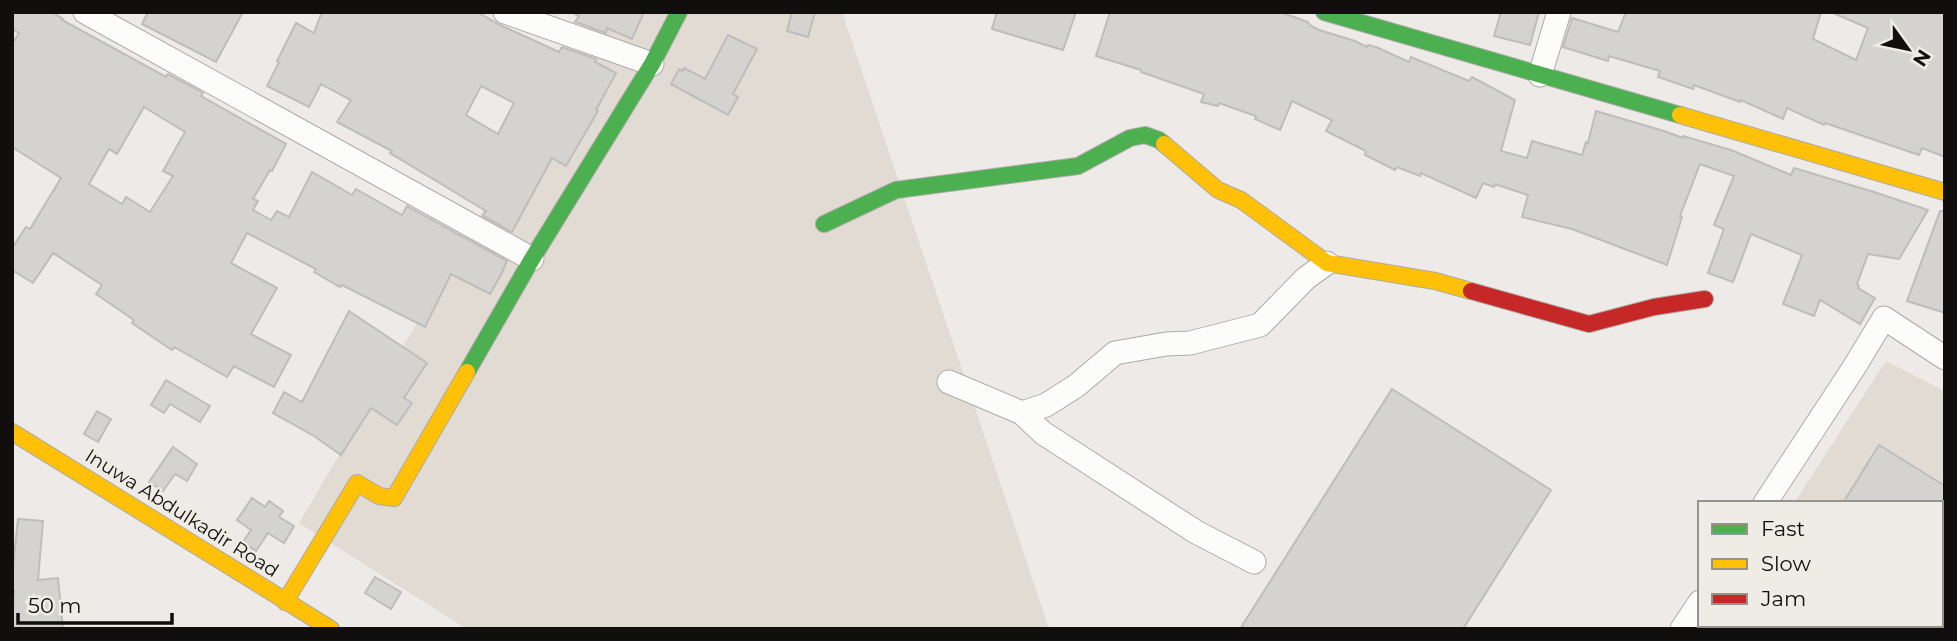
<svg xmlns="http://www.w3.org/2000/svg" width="1957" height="641" font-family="Montserrat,sans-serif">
<rect width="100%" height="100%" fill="#edeae7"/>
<!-- built -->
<g fill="#e1dbd4">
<polygon points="600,12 842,12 1049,629 467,629 299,523"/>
<polygon points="1886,361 1945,391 1945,629 1712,629 1714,625 1941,625 1941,503 1794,503"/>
</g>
<!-- building -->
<g fill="#d5d3d0" stroke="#bfbdbb" stroke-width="2" fill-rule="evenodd">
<path d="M12,12H52L63,19L62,20L166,77L168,74L198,90L203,93L201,96L286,144L272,171L270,170L253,199L258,201L253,210L271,220L277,211L289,217L312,172L352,195L356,189L402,215L407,206L507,261L501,275L490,294L451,274L425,327L342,285L340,287L314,272L316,269L247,233L231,263L277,288L251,334L291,355L274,387L234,366L227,377L174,347L172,350L132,323L134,320L96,294L102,285L53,253L33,283L12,270V248L26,227L30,229L61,178L12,147V44L19,33L12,29ZM144,107L185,132L163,171L173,176L150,212L126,197L122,204L89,184L109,149L117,154Z"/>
<polygon points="148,12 243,12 216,62 142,24"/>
<path d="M322,12H477L500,25L559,52L562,47L596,59L595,62L616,73L596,110L598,111L566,166L552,158L512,232L483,216L486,211L390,153L392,151L337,122L351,100L321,84L309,107L267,86L279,62L277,61L296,23L314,33ZM481,86L514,103L498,134L466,115Z"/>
<polygon points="571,12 644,12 632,39 607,28 606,33 575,22 579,16"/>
<polygon points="792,12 815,12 808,37 787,31"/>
<polygon points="997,12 1076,12 1063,50 992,29"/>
<polygon points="1110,12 1280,12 1308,22 1311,26 1319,30 1355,41 1367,47 1368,45 1376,47 1409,62 1411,57 1469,81 1472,77 1515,100 1501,151 1527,158 1532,141 1582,155 1586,142 1588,143 1596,111 1664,131 1683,138 1683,136 1731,150 1791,175 1794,168 1874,192 1928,210 1899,259 1868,254 1857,284 1859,286 1858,288 1875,298 1860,324 1820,300 1814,316 1783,304 1802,255 1751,234 1733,282 1708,273 1724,229 1714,225 1734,176 1700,164 1680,216 1682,217 1667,265 1572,229 1522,217 1528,195 1495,184 1494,187 1483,183 1476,198 1421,173 1420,176 1397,167 1395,170 1365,155 1366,151 1326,131 1332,120 1292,101 1280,130 1255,119 1256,116 1219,103 1218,106 1201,102 1204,94 1141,72 1141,70 1096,56"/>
<polygon points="1501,12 1539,12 1530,45 1494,36"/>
<polygon points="1626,12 1821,12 1813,39 1856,60 1868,28 1831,12 1945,12 1945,157 1922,148 1919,155 1825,123 1824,125 1787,108 1783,119 1741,100 1740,102 1694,85 1693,89 1658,77 1660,71 1609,56 1608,61 1563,47 1572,18 1618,32"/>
<polygon points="728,35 757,49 733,94 738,97 728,115 671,84 679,69 683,71 684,68 705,79"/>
<polygon points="1940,211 1945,211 1945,313 1907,301"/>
<polygon points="349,311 427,363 404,398 412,403 397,425 371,408 341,455 314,436 273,413 284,392 302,402"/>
<polygon points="166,380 210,406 200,422 170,404 164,413 151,405"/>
<polygon points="1392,389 1551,490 1463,629 1240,629"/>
<polygon points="97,411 111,419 98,442 84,434"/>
<polygon points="1879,445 1945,486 1945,503 1843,503"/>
<polygon points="173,447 197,464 187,481 175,474 163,491 149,482"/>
<polygon points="252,498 265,507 269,501 283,511 279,517 294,526 284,543 268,533 256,551 243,542 251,530 237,520"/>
<polygon points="18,519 43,521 38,580 58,578 63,629 12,629 14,590 12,590 12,576"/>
<polygon points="375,577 401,592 391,609 365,593"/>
</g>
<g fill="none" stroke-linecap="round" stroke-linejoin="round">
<defs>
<g id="street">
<polyline points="85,12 532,259"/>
<polyline points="505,12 652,64"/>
<polyline points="1540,75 1559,12"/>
<polyline points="949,382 1022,413"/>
<polyline points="1765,503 1853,369 1884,318 1945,358"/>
<polyline points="1254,562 1196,532 1043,433 1022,413 1046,405 1076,386 1115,353 1166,344 1190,343 1260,325 1306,278 1327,263"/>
<polyline points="1682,629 1700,602"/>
</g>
<g id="fast">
<polyline points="1324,12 1680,115"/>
<polyline points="824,224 896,190 1078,166 1130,138 1145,135 1159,140 1164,144"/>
<polyline points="467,372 532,259 652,64 679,12"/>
</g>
<g id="slow">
<polyline points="1680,115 1945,192"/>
<polyline points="1164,144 1218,190 1241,200 1327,263 1435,281 1471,291"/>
<polyline points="12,432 331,629"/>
<polyline points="285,602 357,483 379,496 394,498 467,372"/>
</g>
<polyline id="jam" points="1471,291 1589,324 1654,307 1705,299"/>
</defs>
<!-- street casing -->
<use href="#street" stroke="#adaba8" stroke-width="25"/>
<!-- fast casing -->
<use href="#fast" stroke="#adaba8" stroke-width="18"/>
<!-- slow casing -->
<use href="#slow" stroke="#adaba8" stroke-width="18"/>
<!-- jam casing -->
<use href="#jam" stroke="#adaba8" stroke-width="18"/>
<!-- street -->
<use href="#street" stroke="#fcfcfb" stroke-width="23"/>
<!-- fast -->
<use href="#fast" stroke="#4caf50" stroke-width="16"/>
<!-- slow -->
<use href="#slow" stroke="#ffc107" stroke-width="16"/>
<!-- jam -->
<use href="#jam" stroke="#c62828" stroke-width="16"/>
</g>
<g text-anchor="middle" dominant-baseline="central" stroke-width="5" stroke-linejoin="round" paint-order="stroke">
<!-- street labels -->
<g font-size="19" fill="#100f0d" stroke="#efebe5">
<text transform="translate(182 513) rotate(32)">Inuwa Abdulkadir Road</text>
</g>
</g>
<!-- border -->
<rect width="1957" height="641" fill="none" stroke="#100f0d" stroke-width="28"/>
<!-- legend -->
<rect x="1698" y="501" width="245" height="126" fill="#efebe5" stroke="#96938f" stroke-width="2"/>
<rect x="1712" y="524" width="35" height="10" fill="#4caf50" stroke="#96938f" stroke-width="2"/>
<text x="1761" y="536" font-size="21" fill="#100f0d">Fast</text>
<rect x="1712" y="559" width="35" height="10" fill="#ffc107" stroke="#96938f" stroke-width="2"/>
<text x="1761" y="571" font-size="21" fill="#100f0d">Slow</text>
<rect x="1712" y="594" width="35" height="10" fill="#c62828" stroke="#96938f" stroke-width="2"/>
<text x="1761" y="606" font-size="21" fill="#100f0d">Jam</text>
<!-- north arrow -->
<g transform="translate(1908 49) rotate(123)" stroke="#efebe5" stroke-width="5" paint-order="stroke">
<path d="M0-5L12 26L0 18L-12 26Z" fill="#100f0d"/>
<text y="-10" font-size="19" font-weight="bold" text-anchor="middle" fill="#100f0d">N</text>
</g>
<!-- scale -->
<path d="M18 613v10h154v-10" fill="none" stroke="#100f0d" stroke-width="3.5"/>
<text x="28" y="613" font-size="21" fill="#100f0d" stroke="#efebe5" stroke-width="5" paint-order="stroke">50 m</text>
</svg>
